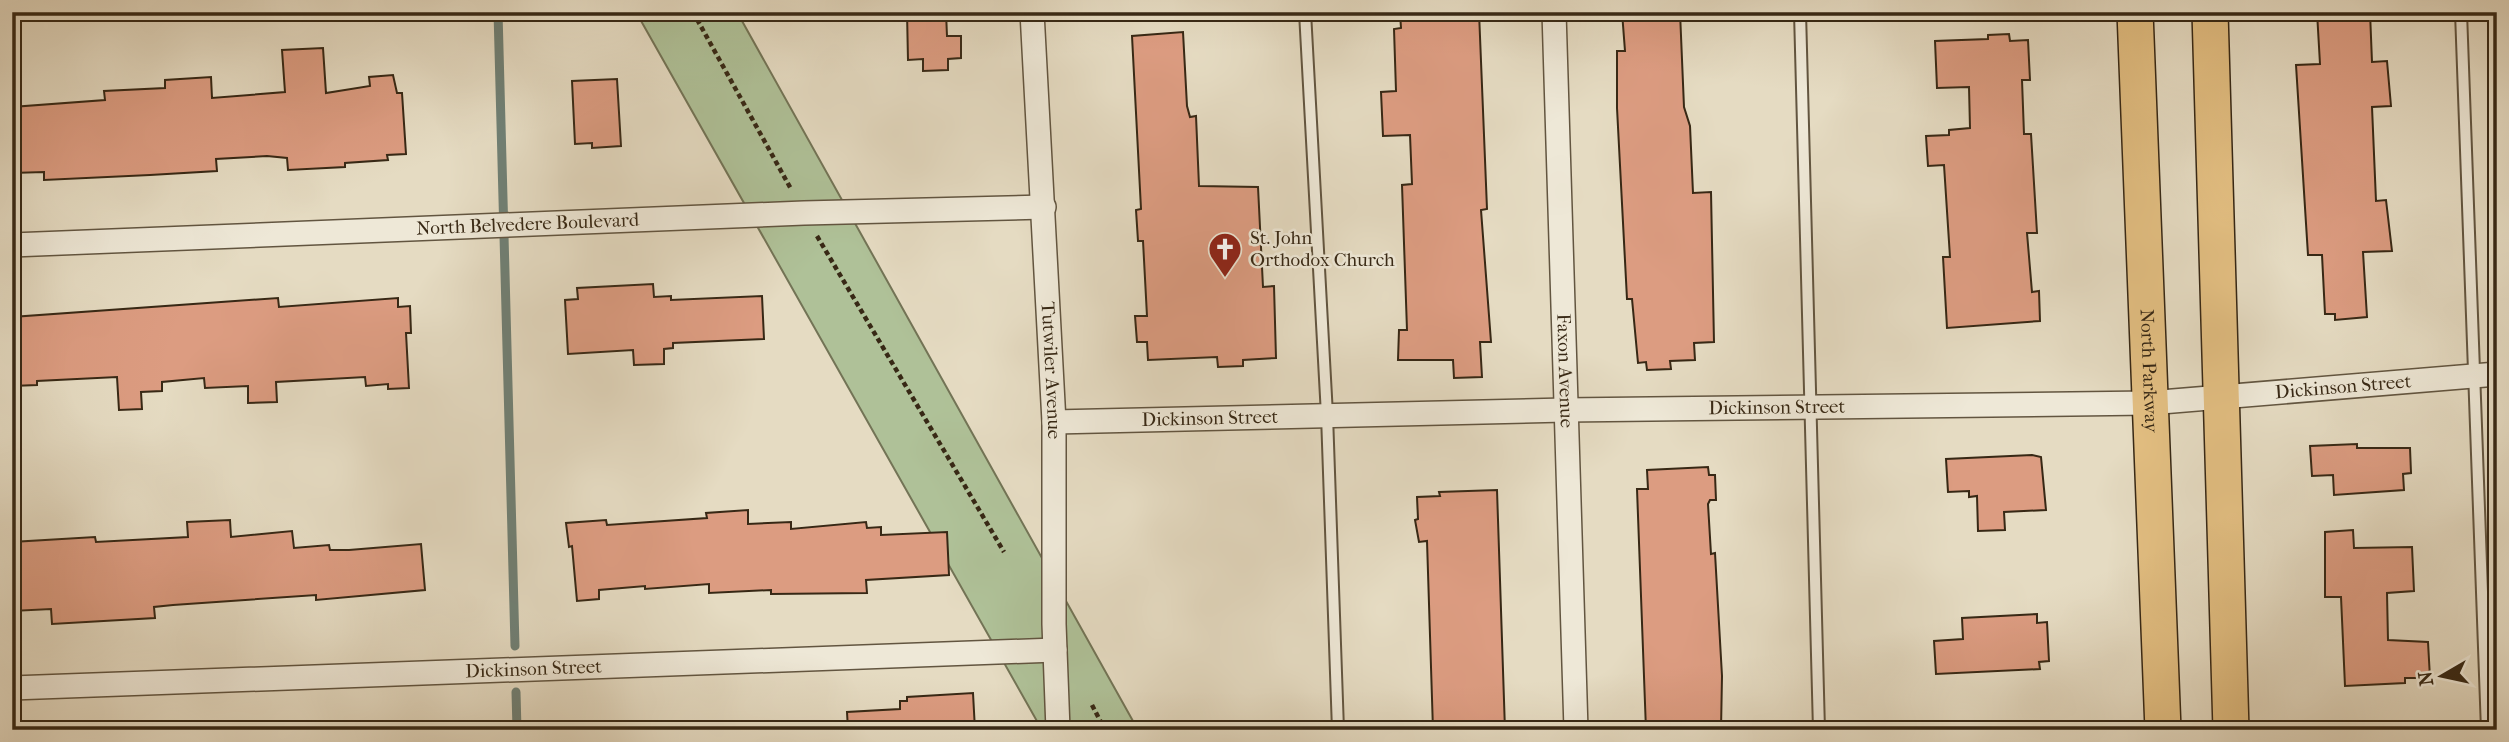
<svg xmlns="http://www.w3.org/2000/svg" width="2509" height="742" font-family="'IM FELL French Canon',serif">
<rect width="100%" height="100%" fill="#e5dbc2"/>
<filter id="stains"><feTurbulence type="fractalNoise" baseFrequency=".00286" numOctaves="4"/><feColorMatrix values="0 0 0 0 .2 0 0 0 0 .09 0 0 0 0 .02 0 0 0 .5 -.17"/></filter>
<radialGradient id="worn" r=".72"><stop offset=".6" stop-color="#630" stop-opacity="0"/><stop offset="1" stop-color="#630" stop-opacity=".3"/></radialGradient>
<!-- green -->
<polygon fill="#afc198" stroke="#737456" stroke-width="2" points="636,12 737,12 1138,730 1042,730"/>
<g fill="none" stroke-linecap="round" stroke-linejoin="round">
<!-- stream -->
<g stroke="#708075" stroke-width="9">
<polyline points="498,12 515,646"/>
<polyline points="516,692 517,730"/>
</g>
</g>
<!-- building -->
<g fill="#dc9c81" stroke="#372815" stroke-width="2">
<polygon points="907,12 946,12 947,36 961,36 961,58 948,59 948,70 923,71 923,59 908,60"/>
<polygon points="1479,12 1487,209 1481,210 1491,342 1480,342 1482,377 1454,378 1453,360 1398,360 1399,330 1407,330 1402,185 1412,184 1410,135 1383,136 1381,92 1396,91 1394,29 1401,28 1400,13"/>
<polygon points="1622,12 1680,12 1684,107 1690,126 1693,193 1711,192 1714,342 1694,343 1695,360 1670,361 1671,369 1647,370 1646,362 1638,363 1632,299 1627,299 1617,108 1617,51 1625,51"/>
<polygon points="2317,12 2370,12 2372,62 2387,61 2391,106 2372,107 2376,201 2386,200 2392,251 2363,252 2367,317 2335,320 2335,314 2325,314 2322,255 2308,255 2296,65 2320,64"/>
<polygon points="1183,32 1187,106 1190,117 1196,116 1199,186 1258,187 1263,287 1274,286 1276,358 1243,360 1243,366 1218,367 1217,357 1148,360 1147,342 1137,342 1135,316 1147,316 1143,241 1138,241 1136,210 1141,209 1132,36"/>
<polygon points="2009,34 2010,41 2028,40 2030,80 2022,80 2024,134 2031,134 2037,233 2027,233 2032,292 2039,291 2040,321 1947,328 1943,257 1950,257 1944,165 1928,166 1926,136 1949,135 1949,130 1970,128 1969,87 1937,88 1935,41 1988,39 1988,35"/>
<polygon points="323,48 326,93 370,86 369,77 393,75 397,93 402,93 406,154 387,155 388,160 345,163 345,167 288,170 287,158 267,156 216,159 217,171 150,175 44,180 44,172 12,173 12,107 105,100 104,91 165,88 165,80 211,77 212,98 285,92 282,50"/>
<polygon points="617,79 621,146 592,148 592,143 575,144 572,81"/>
<polygon points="653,284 654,297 671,296 671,300 762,296 764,339 673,343 673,348 664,349 664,364 634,365 633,350 568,354 565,300 578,299 577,288"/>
<polygon points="278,298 279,307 398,298 398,307 410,306 411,333 406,333 409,388 388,389 388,384 366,386 365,377 276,382 277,402 248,403 248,386 205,388 204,378 162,382 162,391 141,392 142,409 119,410 117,377 37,381 37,385 12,386 12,317"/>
<polygon points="2357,444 2357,448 2410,448 2411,473 2403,474 2404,490 2334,495 2333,475 2312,476 2310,446"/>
<polygon points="2032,455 2041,457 2046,510 2004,512 2005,530 1978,531 1977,496 1969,497 1969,491 1948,492 1946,459"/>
<polygon points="1708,467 1709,475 1715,475 1716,500 1710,500 1708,504 1711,554 1715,553 1722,676 1721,730 1646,730 1637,489 1648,489 1647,470"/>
<polygon points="1497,490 1505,730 1433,730 1427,541 1419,542 1415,520 1418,519 1417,497 1440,496 1439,492"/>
<polygon points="748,510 748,524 791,522 791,529 866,522 867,528 881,527 881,535 947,532 949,575 866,580 867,593 771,594 771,590 709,593 709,584 645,589 645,586 599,590 599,599 577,601 572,546 569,547 566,523 606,520 607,525 707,518 706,513"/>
<polygon points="230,520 231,537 292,531 294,548 329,545 330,550 349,550 421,544 425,590 316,600 316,595 173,605 154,607 155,618 52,624 51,609 12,611 12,542 95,537 96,542 188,537 187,522"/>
<polygon points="2353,530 2354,548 2412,547 2414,591 2387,593 2388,640 2428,642 2430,678 2405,678 2405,683 2345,686 2341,597 2325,597 2325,532"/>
<polygon points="2037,614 2037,623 2047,622 2049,661 2039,662 2040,669 1936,674 1934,641 1963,639 1962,618"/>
<polygon points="973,693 975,730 848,730 847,712 900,709 900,701 907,701 907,697"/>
</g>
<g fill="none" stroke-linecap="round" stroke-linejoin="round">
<defs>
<g id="service">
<polyline points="1305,12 1327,415 1338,730"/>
<polyline points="1800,12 1819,730"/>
<polyline points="2461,12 2487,730"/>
</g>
<g id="minor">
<path id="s1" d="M1032,12L1054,422V624L1058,730"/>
<path id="s2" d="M1554,12L1576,730"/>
<path id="s3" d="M12,245L804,213L1044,207"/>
<path id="s4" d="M1054,422L1565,410L2149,403L2497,374"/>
<path id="s5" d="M12,688L1055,650"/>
</g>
<g id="primary">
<path id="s6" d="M2135,12L2163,730"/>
<polyline points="2210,12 2231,730"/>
</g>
</defs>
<!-- service casing -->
<use href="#service" stroke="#625540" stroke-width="14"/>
<!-- minor casing -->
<use href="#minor" stroke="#625540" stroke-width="26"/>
<!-- primary casing -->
<use href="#primary" stroke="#372815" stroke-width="38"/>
<!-- path -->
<g stroke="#372815" stroke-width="4.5" stroke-dasharray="5 3.5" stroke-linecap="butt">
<polyline points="693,12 791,189"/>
<polyline points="817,236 1004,552"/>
<polyline points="1092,705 1105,730"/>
</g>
<!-- service -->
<use href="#service" stroke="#eee8d7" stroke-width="10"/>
<!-- minor -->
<use href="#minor" stroke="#eee8d7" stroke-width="23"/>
<!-- primary -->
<use href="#primary" stroke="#e2be81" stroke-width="35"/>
</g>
<!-- icons -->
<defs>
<symbol id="church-pin" viewBox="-11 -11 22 30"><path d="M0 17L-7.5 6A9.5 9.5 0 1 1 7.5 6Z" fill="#8f2418" stroke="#eee8d7"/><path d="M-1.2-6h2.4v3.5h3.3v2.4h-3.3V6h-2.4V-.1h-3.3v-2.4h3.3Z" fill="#fff"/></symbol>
</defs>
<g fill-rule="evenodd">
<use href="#church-pin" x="1206" y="230" width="38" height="52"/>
</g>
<g text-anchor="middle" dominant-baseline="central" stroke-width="5" stroke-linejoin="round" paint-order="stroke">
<!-- street labels -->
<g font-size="19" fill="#372815" stroke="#eee8d7">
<text stroke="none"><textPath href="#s3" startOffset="516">North Belvedere Boulevard</textPath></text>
<text stroke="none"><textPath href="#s1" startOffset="359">Tutwiler Avenue</textPath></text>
<text stroke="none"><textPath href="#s2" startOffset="359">Faxon Avenue</textPath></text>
<text stroke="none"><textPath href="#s6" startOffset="359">North Parkway</textPath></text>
<text stroke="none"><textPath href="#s4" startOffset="1290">Dickinson Street</textPath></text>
<text stroke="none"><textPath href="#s4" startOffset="723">Dickinson Street</textPath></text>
<text stroke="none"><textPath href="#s4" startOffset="156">Dickinson Street</textPath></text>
<text stroke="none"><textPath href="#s5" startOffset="522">Dickinson Street</textPath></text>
</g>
<!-- poi labels -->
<g font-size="19" fill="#372815" stroke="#eee8d7" text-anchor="start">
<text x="1250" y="238">St. John<tspan x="1250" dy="22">Orthodox Church</tspan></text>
</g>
</g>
<!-- margin -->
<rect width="2509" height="742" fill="none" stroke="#e5dbc2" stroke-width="42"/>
<rect x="14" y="14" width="2481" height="714" fill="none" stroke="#372815" stroke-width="3.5"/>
<rect x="21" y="21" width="2467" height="700" fill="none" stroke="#372815" stroke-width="2"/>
<!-- north arrow -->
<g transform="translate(2442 676) rotate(261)" stroke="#eee8d7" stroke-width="5" paint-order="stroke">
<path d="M0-5L12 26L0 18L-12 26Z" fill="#372815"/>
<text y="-10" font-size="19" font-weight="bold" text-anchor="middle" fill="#372815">N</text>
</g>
<rect width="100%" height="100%" filter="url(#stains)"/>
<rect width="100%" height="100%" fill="url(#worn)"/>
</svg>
